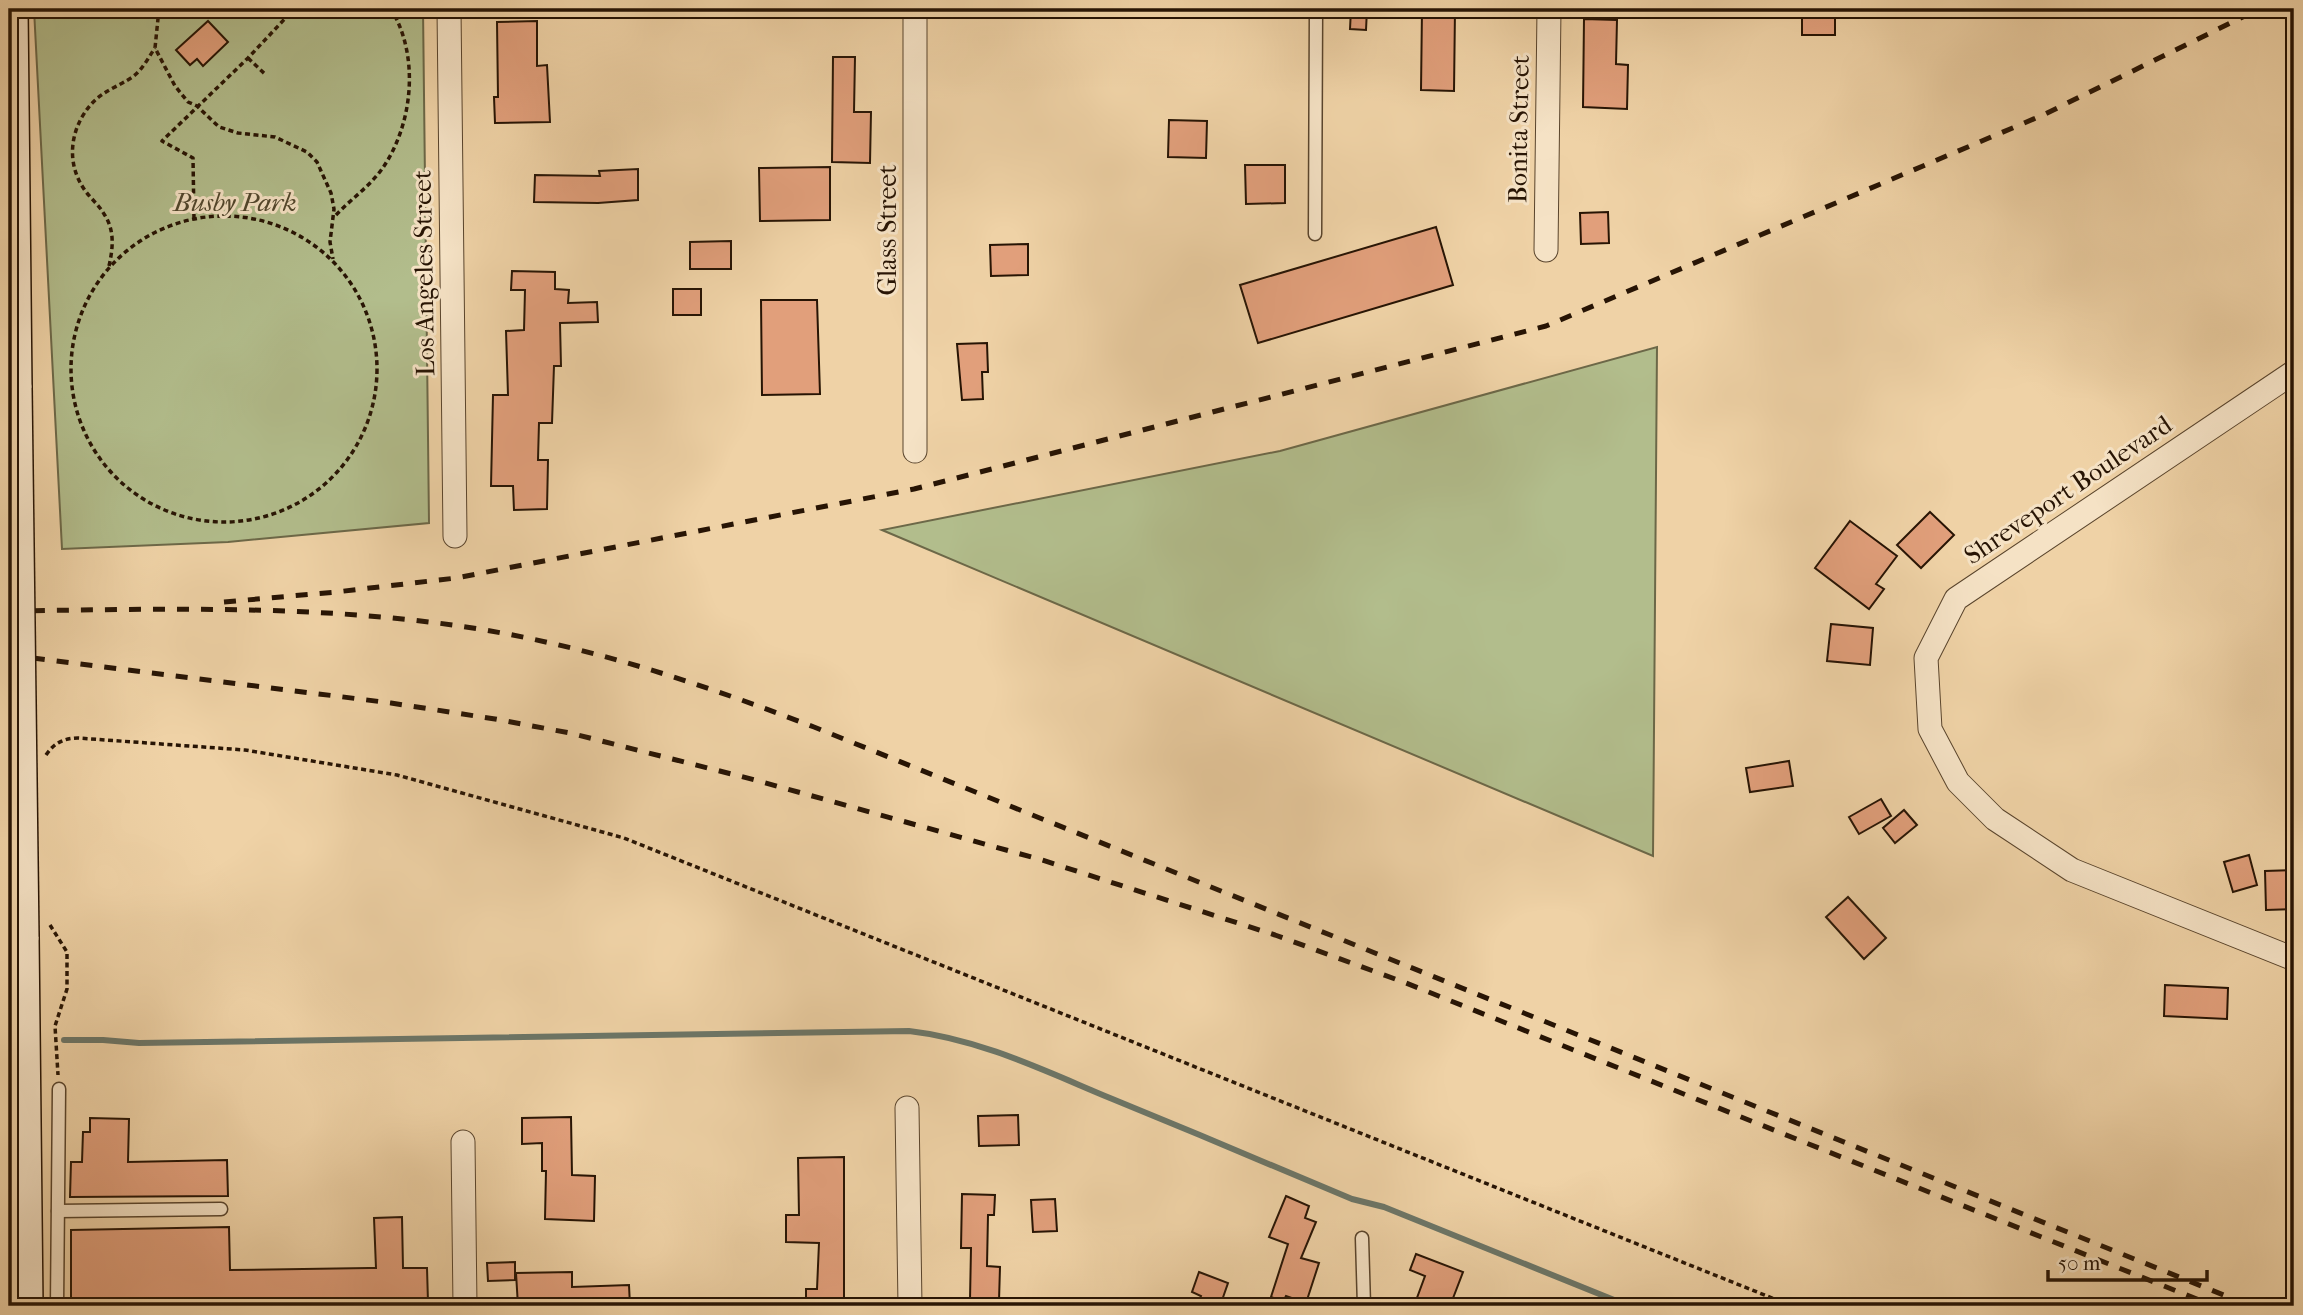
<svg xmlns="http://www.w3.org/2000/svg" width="2303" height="1315" font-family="'IM FELL French Canon',serif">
<rect width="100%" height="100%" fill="#efd2a6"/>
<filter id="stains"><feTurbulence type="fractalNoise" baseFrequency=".00286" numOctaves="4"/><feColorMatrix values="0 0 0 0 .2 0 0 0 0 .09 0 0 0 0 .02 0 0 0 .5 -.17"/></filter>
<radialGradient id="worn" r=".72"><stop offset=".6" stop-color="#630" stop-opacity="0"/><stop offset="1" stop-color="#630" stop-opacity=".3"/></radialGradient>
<!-- green -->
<g fill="#b2bd8c" stroke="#6c6848" stroke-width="2">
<polygon points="34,9 423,9 429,523 228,542 62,549"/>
<polygon points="1657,347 1653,856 882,530 1280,451"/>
</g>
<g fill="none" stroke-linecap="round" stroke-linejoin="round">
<!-- stream -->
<path stroke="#6c7668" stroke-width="6" d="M64,1040H103L139,1043L909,1031C980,1039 1045,1071 1110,1098C1191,1131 1271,1165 1352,1199L1384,1207L1629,1306"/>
</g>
<!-- building -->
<g fill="#e19f7b" stroke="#271404" stroke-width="2">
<polygon points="1351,9 1367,9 1366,30 1350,29"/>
<polygon points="1422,9 1455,9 1454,91 1421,90"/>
<rect x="1802" y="9" width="33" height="26"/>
<polygon points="1584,19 1617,20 1616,64 1628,65 1627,109 1583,107"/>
<polygon points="208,21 228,42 203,66 197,59 190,65 176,50"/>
<polygon points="537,21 537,66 547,65 550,122 495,123 494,97 498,97 497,22"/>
<polygon points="833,57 855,57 854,112 871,112 870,163 832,162"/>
<polygon points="1169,120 1207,121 1206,158 1168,157"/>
<polygon points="1245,165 1285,165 1285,203 1246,204"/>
<polygon points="830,167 830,220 760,221 759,168"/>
<polygon points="638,169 638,200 598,203 534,202 535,175 600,176 599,171"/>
<polygon points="1608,212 1609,243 1581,244 1580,213"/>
<polygon points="1436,227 1453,285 1258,343 1240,285"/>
<polygon points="731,241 731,269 690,269 690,242"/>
<polygon points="1028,244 1028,275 991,276 990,245"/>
<polygon points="512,271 555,272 555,289 569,290 568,303 597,302 598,322 560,323 561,366 554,366 552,423 539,423 538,460 548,460 547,509 514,510 513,486 491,486 493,395 508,395 506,331 524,330 525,290 511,290"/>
<rect x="673" y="289" width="28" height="26"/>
<polygon points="761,300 817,300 820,394 762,395"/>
<polygon points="987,343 988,372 982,372 983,399 962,400 957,344"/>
<polygon points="1930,512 1954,535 1921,568 1897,545"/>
<polygon points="1850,521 1897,556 1876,584 1884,589 1869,609 1815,568"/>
<polygon points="1831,624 1873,628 1870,665 1827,661"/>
<polygon points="1789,761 1793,786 1750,792 1746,768"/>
<polygon points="1881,799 1891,816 1859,834 1849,817"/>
<polygon points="1904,810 1917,825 1895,843 1883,828"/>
<polygon points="2249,855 2257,885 2233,892 2224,862"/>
<polygon points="2294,870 2294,909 2266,910 2265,871"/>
<polygon points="1848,897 1886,938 1864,959 1826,917"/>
<polygon points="2165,985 2228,988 2227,1019 2164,1016"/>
<polygon points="1018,1115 1019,1145 979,1146 978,1116"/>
<polygon points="571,1117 572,1175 595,1176 594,1221 545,1219 546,1171 542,1171 542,1143 522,1144 522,1118"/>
<polygon points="90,1118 129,1119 128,1162 227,1160 228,1196 70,1197 71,1162 82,1162 83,1132 90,1132"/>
<polygon points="844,1157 844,1306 806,1306 806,1289 817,1289 819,1243 786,1242 786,1215 799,1215 798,1158"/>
<polygon points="962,1194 995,1195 994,1215 988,1215 987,1266 1000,1267 999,1301 970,1300 971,1248 961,1248"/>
<polygon points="1286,1196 1309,1206 1305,1218 1316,1222 1301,1258 1319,1263 1306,1303 1286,1296 1283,1302 1271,1297 1288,1244 1269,1237"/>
<polygon points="1055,1199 1057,1231 1033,1232 1031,1200"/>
<polygon points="402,1217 403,1268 427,1268 428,1302 71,1306 71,1230 229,1227 230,1270 369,1268 376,1268 374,1218"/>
<polygon points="1416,1254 1463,1272 1450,1306 1414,1306 1425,1276 1410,1270"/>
<polygon points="515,1262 515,1280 488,1281 487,1263"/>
<polygon points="572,1272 572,1287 629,1285 630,1306 518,1306 516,1273"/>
<polygon points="1199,1272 1228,1283 1220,1306 1197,1306 1201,1296 1192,1292"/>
</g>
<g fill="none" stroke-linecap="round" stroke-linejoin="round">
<defs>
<g id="service">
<polyline points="1315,234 1316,9"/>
<polyline points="58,1211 221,1209"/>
<polyline points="1362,1238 1364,1306"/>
<polyline points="57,1306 59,1089"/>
</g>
<g id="minor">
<polyline points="449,9 455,536"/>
<polyline points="915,9 915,451"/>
<polyline points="1546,250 1549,9"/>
<polyline points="2294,372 1956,599 1926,658 1930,729 1958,782 1995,819 2072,870 2294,959"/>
<polyline points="907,1108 910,1306"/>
<polyline points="463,1142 465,1306"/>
</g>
<g id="secondary">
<polyline points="11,9 15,388"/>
<polyline points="22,937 26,1306"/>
</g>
</defs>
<!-- service casing -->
<use href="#service" stroke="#59442c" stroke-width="15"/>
<!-- minor casing -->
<use href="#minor" stroke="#59442c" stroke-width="25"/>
<!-- secondary casing -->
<use href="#secondary" stroke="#271404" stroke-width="36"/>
<!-- path -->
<g stroke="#271404" stroke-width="3.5" stroke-dasharray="5 3.5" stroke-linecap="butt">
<polyline points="159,9 155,48 175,86 188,102 197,106 219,127 238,133 275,137 307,152 317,162 331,193 334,209 330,242 333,259"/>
<polyline points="248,58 266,75"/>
<path d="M336,215C351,199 369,187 382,169C413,125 420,56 391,9"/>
<circle cx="224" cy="369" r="153"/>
<polyline points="194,219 193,158 162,141 248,58 294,9"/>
<path d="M109,266C113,248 115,230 104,214C99,205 90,198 84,189C69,167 69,140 82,117C96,93 110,91 131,78C142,71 148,58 155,48"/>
<path d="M46,755C54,743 64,738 78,738L245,750L397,775L624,838L1792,1306"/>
<polyline points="50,925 67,952 67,989 55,1026 58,1075"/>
</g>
<!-- service -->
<use href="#service" stroke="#f5e2c5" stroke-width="12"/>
<!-- minor -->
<use href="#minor" stroke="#f5e2c5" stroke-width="23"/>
<!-- secondary -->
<use href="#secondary" stroke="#f5e2c5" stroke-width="33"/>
<!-- rail -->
<g stroke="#271404" stroke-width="5" stroke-dasharray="12 12" stroke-linecap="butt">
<polyline points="224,602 336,592 456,578 914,489 1546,326 2043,115 2259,9"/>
<path d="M9,611C165,609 324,604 479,629C595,648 705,685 814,727L2251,1306"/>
<polyline points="9,655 391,703 495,719 570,733 755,780 1042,860 1275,935 1406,983 2214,1306"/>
</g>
<defs>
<polyline id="secondary-bridge" points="15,388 22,937"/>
</defs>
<!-- secondary-bridge casing -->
<use href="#secondary-bridge" stroke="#271404" stroke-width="36" stroke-linecap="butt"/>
<!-- secondary-bridge -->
<use href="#secondary-bridge" stroke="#f5e2c5" stroke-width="33"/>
</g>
<g text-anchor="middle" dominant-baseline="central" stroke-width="6" stroke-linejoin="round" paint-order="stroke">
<!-- street labels -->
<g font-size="26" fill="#271404" stroke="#f5e2c5">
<text transform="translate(1519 129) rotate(-89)">Bonita Street</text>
<text transform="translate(887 230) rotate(-90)">Glass Street</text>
<text transform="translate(424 273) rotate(-91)">Los Angeles Street</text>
<text transform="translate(2068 490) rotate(-34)">Shreveport Boulevard</text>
</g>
<!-- park labels -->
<g font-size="26" font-style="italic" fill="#51472d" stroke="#f5e2c5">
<text x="235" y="202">Busby Park</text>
</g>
</g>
<!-- margin -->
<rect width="2303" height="1315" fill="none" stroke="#efd2a6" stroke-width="35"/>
<rect x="10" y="10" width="2282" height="1294" fill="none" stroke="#271404" stroke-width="3.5"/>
<rect x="18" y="18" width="2268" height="1280" fill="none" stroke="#271404" stroke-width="2"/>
<!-- scale -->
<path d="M2048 1270v10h159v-10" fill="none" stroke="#271404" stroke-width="3.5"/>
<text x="2058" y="1270" font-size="21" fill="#271404" stroke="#f5e2c5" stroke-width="5" paint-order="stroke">50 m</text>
<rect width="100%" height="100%" filter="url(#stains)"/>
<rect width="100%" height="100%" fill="url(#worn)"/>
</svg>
